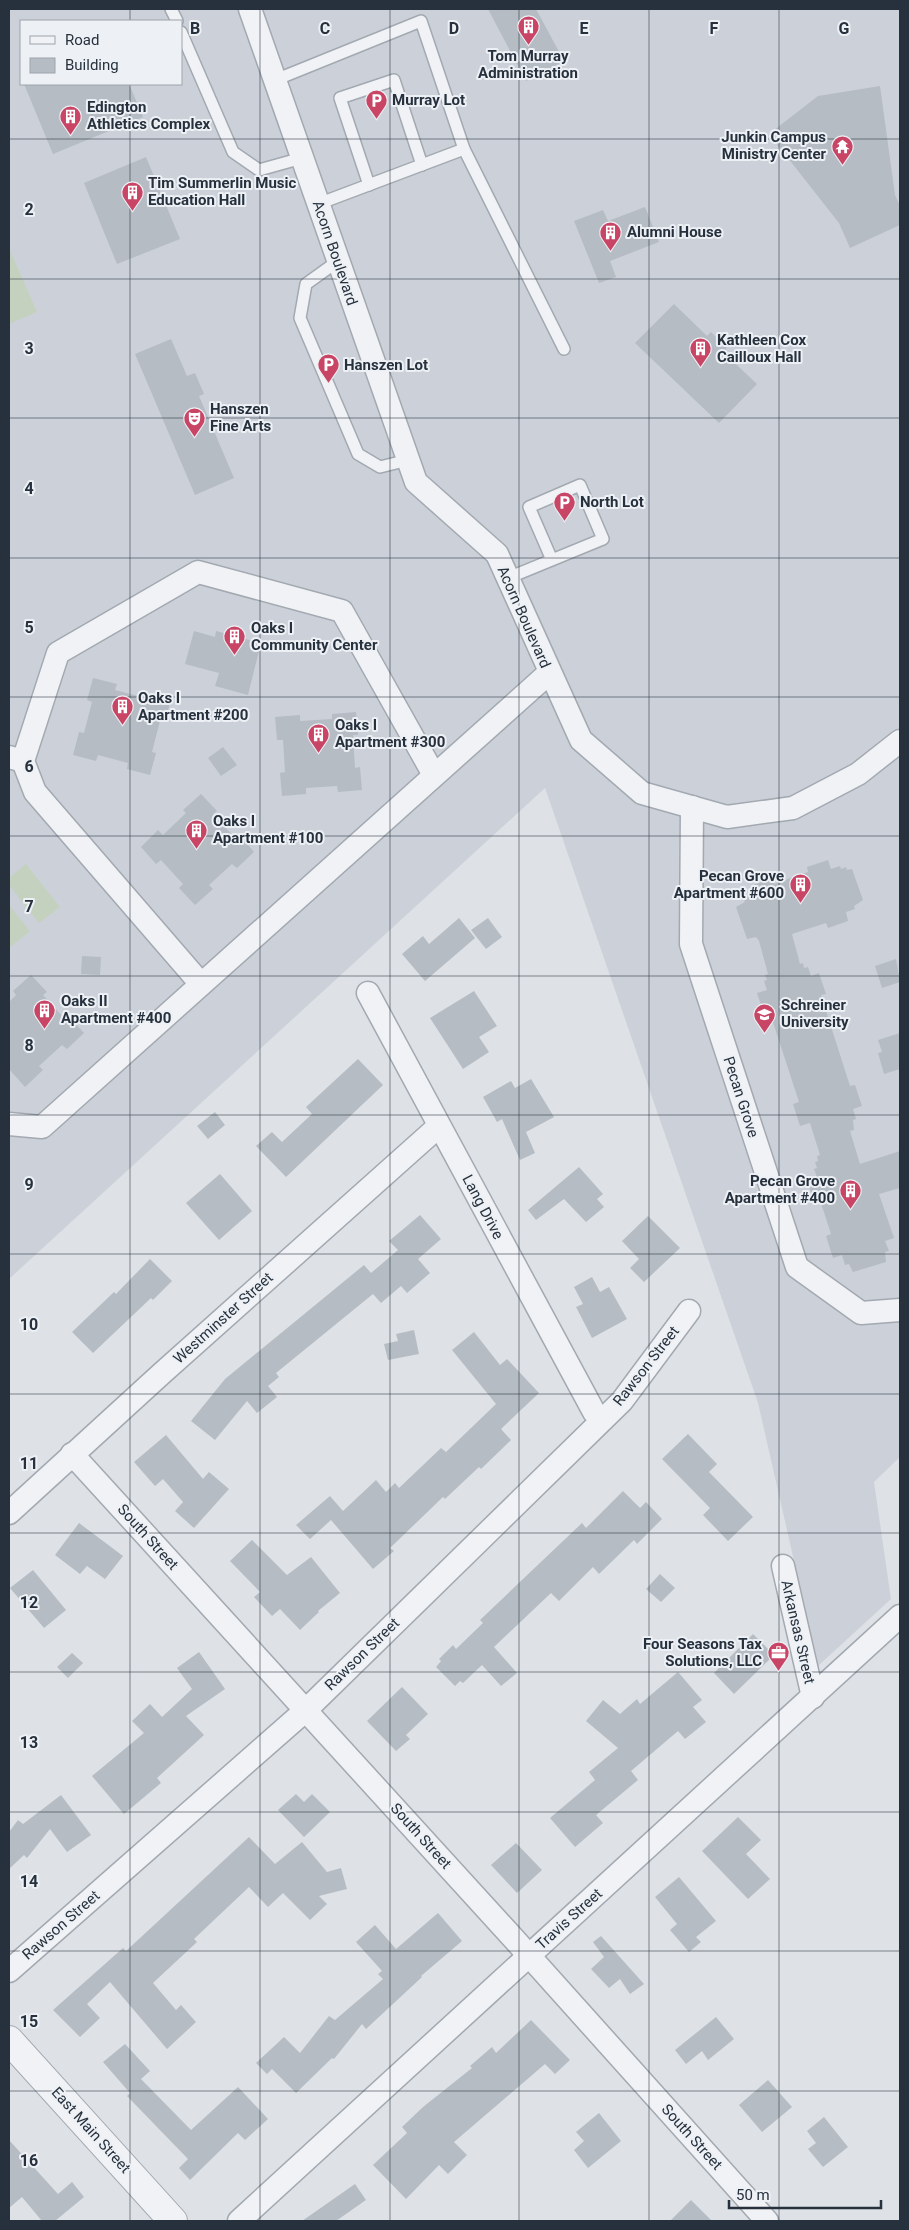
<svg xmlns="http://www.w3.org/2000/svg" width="909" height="2230" font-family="Roboto,sans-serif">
<rect width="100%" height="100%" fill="#dee2e7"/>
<!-- built -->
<path fill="#ccd1d9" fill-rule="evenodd" d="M9,9H900V1457L874,1482L891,1599L818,1666L758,1403L545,788L9,1279ZM21,21H181V84H21Z"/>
<!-- green -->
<g fill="#c5d1bf">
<polygon points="9,248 37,312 9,324"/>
<polygon points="26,864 60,907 39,923 9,885 9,878"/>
<polygon points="9,905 30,931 9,948"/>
</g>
<!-- building -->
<g fill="#b5bcc3">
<polygon points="488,9 536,9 564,61 526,81"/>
<polygon points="24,84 129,84 143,117 53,154"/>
<polygon points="880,86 895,195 900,206 900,225 850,248 839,223 769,134 818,96"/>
<polygon points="146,157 180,239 117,264 84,183"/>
<polygon points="645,207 659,242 610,261 616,277 599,283 574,221 603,210 608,221"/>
<polygon points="674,304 707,336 711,332 727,348 723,352 757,384 719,423 635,343"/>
<polygon points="171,339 187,376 195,373 204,394 199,396 234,478 195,495 135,354"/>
<polygon points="194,631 215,637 216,631 261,643 248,695 215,686 219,673 185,664"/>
<polygon points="93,678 117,684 115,690 146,698 147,693 171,699 165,722 160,721 152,752 156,753 150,775 127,769 128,763 98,755 96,761 73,755 79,732 84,733 92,702 87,700"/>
<polygon points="356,712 358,735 353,735 355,768 360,767 362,790 338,792 337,786 306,788 306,794 282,796 280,773 285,772 283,740 277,740 275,717 300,715 300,721 332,719 332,714"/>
<polygon points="223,747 237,765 221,776 208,758"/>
<polygon points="201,794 217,811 213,814 235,838 239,834 254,852 237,868 232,864 209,885 213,889 195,905 179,888 183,884 161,860 156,864 141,847 158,830 163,835 186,813 183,810"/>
<polygon points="828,860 831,869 840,866 841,869 846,867 847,870 852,869 863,900 854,906 855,909 846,912 848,921 828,928 826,923 792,934 800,964 803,963 804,968 808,967 811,976 819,973 826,994 821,995 850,1086 855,1085 862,1106 853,1109 856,1119 853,1120 854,1130 850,1131 860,1164 900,1151 900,1188 879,1194 894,1238 885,1241 889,1251 885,1252 886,1262 853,1272 849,1264 845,1265 842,1255 833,1258 826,1236 831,1234 820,1200 814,1202 807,1180 817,1177 814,1169 817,1168 815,1162 818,1161 817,1156 820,1155 810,1123 800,1126 793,1104 799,1102 770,1013 764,1014 757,993 767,990 764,981 767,980 765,975 768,974 759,941 756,937 747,939 736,907 745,902 743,898 753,895 751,886 772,878 774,884 808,872 807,867"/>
<polygon points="459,918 475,938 425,981 402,954 423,936 429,944"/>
<polygon points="488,918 502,937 486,949 471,930"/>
<polygon points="82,956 101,957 100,975 81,974"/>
<polygon points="896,959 900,982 882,988 875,966"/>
<polygon points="31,975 47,992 43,995 65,1019 68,1016 84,1033 67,1049 62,1045 39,1066 43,1070 25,1087 9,1069 9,1002 16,995 13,991"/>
<polygon points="474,991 497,1026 479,1037 489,1052 463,1069 430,1018"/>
<polygon points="900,1033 900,1069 884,1074 878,1053 882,1052 878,1040"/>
<polygon points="358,1059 383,1085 286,1177 256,1146 272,1132 282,1142 312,1114 306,1107"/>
<polygon points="531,1079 554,1117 526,1132 535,1153 520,1160 502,1119 497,1122 483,1097 511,1081 515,1088"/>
<polygon points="215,1112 225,1125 208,1139 197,1126"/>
<polygon points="579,1167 603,1194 597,1199 604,1207 586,1222 564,1199 536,1220 528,1210"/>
<polygon points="220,1174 252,1211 219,1240 186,1203"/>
<polygon points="420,1215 441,1239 418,1259 430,1273 407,1293 401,1286 381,1303 373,1294 276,1373 279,1377 268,1386 277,1397 257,1413 247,1401 215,1440 191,1421 225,1379 364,1265 371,1273 398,1250 389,1241"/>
<polygon points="648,1216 680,1248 644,1282 630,1268 639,1259 622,1241"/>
<polygon points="150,1259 172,1281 153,1300 151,1298 93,1353 72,1332 114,1292 116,1294"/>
<polygon points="592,1277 600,1292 609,1287 627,1319 592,1338 576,1307 583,1304 574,1287"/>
<polygon points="414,1330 419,1354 388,1360 384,1344 398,1341 396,1334"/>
<polygon points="474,1332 500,1365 507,1359 539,1393 501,1429 511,1440 481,1469 479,1467 445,1499 443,1497 390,1548 394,1551 373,1569 331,1520 310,1539 296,1525 330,1496 343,1511 376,1480 386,1492 395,1483 399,1488 441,1448 446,1452 496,1404 452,1350"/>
<polygon points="688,1434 717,1464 709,1472 753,1517 728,1541 703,1515 710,1508 662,1459"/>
<polygon points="166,1435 203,1479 209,1472 229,1489 194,1528 175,1511 183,1502 163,1479 155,1486 134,1462"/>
<polygon points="623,1491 640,1508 646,1502 662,1519 637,1544 634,1540 599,1574 593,1567 559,1601 551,1593 494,1647 517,1673 501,1686 482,1665 463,1683 460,1681 455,1686 436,1667 441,1661 439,1659 453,1645 456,1649 483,1623 480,1620 582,1523 586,1528"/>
<polygon points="79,1523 123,1556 105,1579 87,1566 80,1574 55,1555"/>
<polygon points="252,1540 287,1575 311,1557 340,1593 318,1611 319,1612 300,1630 280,1609 272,1616 254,1597 260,1592 230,1561"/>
<polygon points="33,1570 66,1610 44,1628 10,1588"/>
<polygon points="660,1574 675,1588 661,1602 646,1589"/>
<polygon points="753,1634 774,1655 734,1694 714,1673"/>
<polygon points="199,1652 225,1689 186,1716 204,1735 157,1778 161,1783 124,1814 92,1776 144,1733 132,1721 150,1704 162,1717 192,1689 177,1668"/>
<polygon points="72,1653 83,1663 68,1678 57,1667"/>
<polygon points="678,1672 702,1700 693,1707 706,1722 685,1739 678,1731 631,1771 638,1780 596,1815 603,1823 575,1847 550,1818 595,1780 589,1772 618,1748 586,1721 603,1700 620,1714 637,1699 640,1704"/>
<polygon points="402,1687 428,1714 406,1735 410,1739 396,1751 367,1721"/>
<polygon points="296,1794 304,1802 312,1794 330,1812 304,1837 278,1810"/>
<polygon points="61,1795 91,1835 67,1852 50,1829 27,1858 24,1855 9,1869 9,1832 18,1820 23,1824"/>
<polygon points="738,1817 761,1840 746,1854 770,1879 748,1899 702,1851"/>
<polygon points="249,1837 275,1864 302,1842 327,1872 341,1868 347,1889 319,1896 327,1904 310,1920 283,1893 268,1907 249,1887 194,1939 197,1942 153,1983 176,2010 181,2005 196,2022 167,2049 110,1982 87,2004 100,2018 80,2037 53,2010 123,1948 126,1951"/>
<polygon points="516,1843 542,1870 517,1893 491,1865"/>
<polygon points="679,1877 716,1921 696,1937 701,1942 689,1952 670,1930 677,1924 655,1897"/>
<polygon points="438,1913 462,1941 421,1976 422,1977 366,2029 362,2024 334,2059 332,2058 296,2093 272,2069 267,2074 256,2063 284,2037 300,2053 329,2016 335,2020 383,1979 378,1974 382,1971 356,1942 375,1925 396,1949"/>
<polygon points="601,1936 644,1984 630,1994 620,1979 609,1988 591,1969 604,1957 593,1942"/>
<polygon points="716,2017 734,2039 708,2060 702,2051 686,2064 675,2050"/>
<polygon points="531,2020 570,2060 555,2074 545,2064 454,2142 467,2155 448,2174 439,2165 406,2199 373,2165 407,2133 402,2127 423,2107 472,2068 470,2066 492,2047 496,2053"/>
<polygon points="125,2044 150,2071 141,2079 191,2130 238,2087 268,2119 245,2140 238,2133 190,2180 179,2168 188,2159 127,2096 130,2093 103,2062"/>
<polygon points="768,2080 792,2107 762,2132 739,2105"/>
<polygon points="599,2113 621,2141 588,2168 574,2150 584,2141 576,2132"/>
<polygon points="824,2117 848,2147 823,2167 808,2149 816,2143 807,2131"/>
<polygon points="9,2140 58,2194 72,2182 84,2197 55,2221 42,2221 22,2197 9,2208"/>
<polygon points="355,2184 366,2200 336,2221 302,2221"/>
<polygon points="691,2200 712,2221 670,2221"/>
</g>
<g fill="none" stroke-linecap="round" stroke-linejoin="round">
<defs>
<g id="service">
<polyline points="171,9 177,21"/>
<polyline points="181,32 233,152 259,170 302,158"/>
<polyline points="275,80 421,21 464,149 564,349"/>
<polyline points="369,185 340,98 394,80 422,165"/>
<polyline points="318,204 464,149"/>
<polyline points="338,261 306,284 300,318 358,454 380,467 408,460"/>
<polyline points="508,578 603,539 580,485 529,507 552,560"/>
</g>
<g id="minor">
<polyline points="250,9 416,482 497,554 581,740 642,793 727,817 793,808 858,774 900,741"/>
<polyline points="9,757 23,761 58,653 198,572 342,611 434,775"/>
<polyline points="23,761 35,792 201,984"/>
<polyline points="692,807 691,944 797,1267 861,1313 900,1310"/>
<polyline points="368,993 594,1412 602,1419"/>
<polyline points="9,1124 42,1127 549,673"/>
<polyline points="72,1454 514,1939 767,2221"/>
<polyline points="9,1513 160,1375 439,1126"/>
<polyline points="783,1566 813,1697"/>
<polyline points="9,1971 306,1710 622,1401 689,1311"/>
<polyline points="239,2221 900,1616"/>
</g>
<polyline id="tertiary" points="9,2040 173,2221"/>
</defs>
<!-- service casing -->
<use href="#service" stroke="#a3a9b1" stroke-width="14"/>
<!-- minor casing -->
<use href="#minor" stroke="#a3a9b1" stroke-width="25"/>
<!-- tertiary casing -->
<use href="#tertiary" stroke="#a3a9b1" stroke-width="30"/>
<!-- service -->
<use href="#service" stroke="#f0f2f5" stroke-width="11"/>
<!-- minor -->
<use href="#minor" stroke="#f0f2f5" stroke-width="22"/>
<!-- tertiary -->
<use href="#tertiary" stroke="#f0f2f5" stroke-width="28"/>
</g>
<!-- grid -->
<path fill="none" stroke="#27313d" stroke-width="1" stroke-opacity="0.55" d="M130,9V21M260,9V2221M390,9V2221M519,9V2221M649,9V2221M779,9V2221M130,84V2221M9,139H900M9,279H900M9,418H900M9,558H900M9,697H900M9,836H900M9,976H900M9,1115H900M9,1254H900M9,1394H900M9,1533H900M9,1672H900M9,1812H900M9,1951H900M9,2091H900"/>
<!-- icons -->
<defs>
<symbol id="building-pin" viewBox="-11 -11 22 30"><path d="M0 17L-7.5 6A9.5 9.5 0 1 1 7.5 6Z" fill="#c94566" stroke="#edf1f5"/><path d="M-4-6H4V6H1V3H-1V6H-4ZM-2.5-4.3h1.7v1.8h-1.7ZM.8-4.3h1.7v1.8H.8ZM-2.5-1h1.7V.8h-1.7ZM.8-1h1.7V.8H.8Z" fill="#fff"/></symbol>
<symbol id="parking-pin" viewBox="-11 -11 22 30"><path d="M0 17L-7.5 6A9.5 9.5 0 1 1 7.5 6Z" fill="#c94566" stroke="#edf1f5"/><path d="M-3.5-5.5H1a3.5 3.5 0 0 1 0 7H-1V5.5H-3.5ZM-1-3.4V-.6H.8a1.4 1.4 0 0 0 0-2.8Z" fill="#fff"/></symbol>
<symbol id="temple-pin" viewBox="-11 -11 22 30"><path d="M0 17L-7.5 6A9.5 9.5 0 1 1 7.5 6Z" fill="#c94566" stroke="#edf1f5"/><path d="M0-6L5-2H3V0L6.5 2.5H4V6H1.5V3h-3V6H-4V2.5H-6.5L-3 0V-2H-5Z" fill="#fff"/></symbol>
<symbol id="theatre-pin" viewBox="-11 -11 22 30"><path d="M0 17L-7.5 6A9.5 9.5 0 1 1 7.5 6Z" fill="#c94566" stroke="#edf1f5"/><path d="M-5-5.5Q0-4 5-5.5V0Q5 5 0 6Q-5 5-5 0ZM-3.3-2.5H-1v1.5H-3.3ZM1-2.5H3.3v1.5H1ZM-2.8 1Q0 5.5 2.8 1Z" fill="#fff"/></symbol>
<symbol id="university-pin" viewBox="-11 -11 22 30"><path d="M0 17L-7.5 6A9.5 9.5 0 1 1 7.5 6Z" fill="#c94566" stroke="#edf1f5"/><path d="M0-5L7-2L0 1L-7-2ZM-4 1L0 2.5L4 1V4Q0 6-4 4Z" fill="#fff"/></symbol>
<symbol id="office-pin" viewBox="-11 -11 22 30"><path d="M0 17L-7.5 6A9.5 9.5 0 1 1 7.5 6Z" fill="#c94566" stroke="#edf1f5"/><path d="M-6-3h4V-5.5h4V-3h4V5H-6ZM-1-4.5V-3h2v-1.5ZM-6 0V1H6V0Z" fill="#fff"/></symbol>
</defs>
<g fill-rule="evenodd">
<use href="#building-pin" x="516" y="14" width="25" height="34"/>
<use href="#parking-pin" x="364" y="88" width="25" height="34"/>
<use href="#building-pin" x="58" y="104" width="25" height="34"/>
<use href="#temple-pin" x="830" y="134" width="25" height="34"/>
<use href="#building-pin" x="120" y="180" width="25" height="34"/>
<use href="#building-pin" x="598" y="220" width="25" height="34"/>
<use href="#building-pin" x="688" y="336" width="25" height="34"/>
<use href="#parking-pin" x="316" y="352" width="25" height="34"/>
<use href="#theatre-pin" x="182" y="406" width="25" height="34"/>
<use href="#parking-pin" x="552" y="490" width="25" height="34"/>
<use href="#building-pin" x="222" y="624" width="25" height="34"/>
<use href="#building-pin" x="110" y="694" width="25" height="34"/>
<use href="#building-pin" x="306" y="722" width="25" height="34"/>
<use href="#building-pin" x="184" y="818" width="25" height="34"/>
<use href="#building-pin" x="788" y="872" width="25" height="34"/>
<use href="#building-pin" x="32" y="998" width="25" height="34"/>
<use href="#university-pin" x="752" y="1002" width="25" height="34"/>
<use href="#building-pin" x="838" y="1178" width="25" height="34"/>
<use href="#office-pin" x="766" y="1640" width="25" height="34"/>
</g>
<g text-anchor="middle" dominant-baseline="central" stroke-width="4" stroke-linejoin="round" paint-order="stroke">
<!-- poi labels -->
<g font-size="15" font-weight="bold" fill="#27313d" stroke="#edf1f5" text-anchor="start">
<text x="528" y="56" text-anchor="middle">Tom Murray<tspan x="528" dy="17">Administration</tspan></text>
<text x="392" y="100">Murray Lot</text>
<text x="87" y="107">Edington<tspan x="87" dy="17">Athletics Complex</tspan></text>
<text x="826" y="137" text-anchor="end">Junkin Campus<tspan x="826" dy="17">Ministry Center</tspan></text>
<text x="148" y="183">Tim Summerlin Music<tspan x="148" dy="17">Education Hall</tspan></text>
<text x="627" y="232">Alumni House</text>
<text x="717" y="340">Kathleen Cox<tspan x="717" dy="17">Cailloux Hall</tspan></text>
<text x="344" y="365">Hanszen Lot</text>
<text x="210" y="409">Hanszen<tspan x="210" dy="17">Fine Arts</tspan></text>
<text x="580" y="502">North Lot</text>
<text x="251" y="628">Oaks I<tspan x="251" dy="17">Community Center</tspan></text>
<text x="138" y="698">Oaks I<tspan x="138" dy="17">Apartment #200</tspan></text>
<text x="335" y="725">Oaks I<tspan x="335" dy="17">Apartment #300</tspan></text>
<text x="213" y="821">Oaks I<tspan x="213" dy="17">Apartment #100</tspan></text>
<text x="784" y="876" text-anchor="end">Pecan Grove<tspan x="784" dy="17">Apartment #600</tspan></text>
<text x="61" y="1001">Oaks II<tspan x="61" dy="17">Apartment #400</tspan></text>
<text x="781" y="1005">Schreiner<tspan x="781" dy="17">University</tspan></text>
<text x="835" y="1181" text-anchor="end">Pecan Grove<tspan x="835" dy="17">Apartment #400</tspan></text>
<text x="762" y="1644" text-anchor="end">Four Seasons Tax<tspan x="762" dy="17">Solutions, LLC</tspan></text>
</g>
<!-- street labels -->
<g font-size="15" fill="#27313d" stroke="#edf1f5">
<text transform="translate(335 253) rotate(71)">Acorn Boulevard</text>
<text transform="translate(524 617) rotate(66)">Acorn Boulevard</text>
<text transform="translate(741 1097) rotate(72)">Pecan Grove</text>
<text transform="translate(483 1207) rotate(62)">Lang Drive</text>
<text transform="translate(223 1318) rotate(-42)">Westminster Street</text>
<text transform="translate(646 1366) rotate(-52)">Rawson Street</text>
<text transform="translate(148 1537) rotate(48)">South Street</text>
<text transform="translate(798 1632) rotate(77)">Arkansas Street</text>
<text transform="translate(362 1654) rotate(-44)">Rawson Street</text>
<text transform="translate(421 1836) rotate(48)">South Street</text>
<text transform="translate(569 1919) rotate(-42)">Travis Street</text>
<text transform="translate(61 1925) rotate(-41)">Rawson Street</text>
<text transform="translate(91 2130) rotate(48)">East Main Street</text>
<text transform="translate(692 2137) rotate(48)">South Street</text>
</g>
</g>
<g font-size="16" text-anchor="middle" font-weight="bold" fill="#27313d" stroke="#edf1f5" stroke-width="4" stroke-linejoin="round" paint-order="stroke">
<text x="195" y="34">B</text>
<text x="325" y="34">C</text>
<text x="454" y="34">D</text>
<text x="584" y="34">E</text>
<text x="714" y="34">F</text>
<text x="844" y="34">G</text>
<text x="29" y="215">2</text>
<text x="29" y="354">3</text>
<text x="29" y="494">4</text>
<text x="29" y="633">5</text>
<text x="29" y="772">6</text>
<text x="29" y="912">7</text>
<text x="29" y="1051">8</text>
<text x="29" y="1190">9</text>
<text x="29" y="1330">10</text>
<text x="29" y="1469">11</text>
<text x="29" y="1608">12</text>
<text x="29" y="1748">13</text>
<text x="29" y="1887">14</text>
<text x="29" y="2027">15</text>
<text x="29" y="2166">16</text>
</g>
<!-- border -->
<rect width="909" height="2230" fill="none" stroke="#27313d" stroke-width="20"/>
<!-- legend -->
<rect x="20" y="20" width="162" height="65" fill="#edf1f5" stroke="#9ea4ab"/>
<rect x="30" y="36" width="25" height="8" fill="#f0f2f5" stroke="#9ea4ab"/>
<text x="65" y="45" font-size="15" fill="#27313d">Road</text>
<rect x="30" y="58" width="25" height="15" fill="#b5bcc3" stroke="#9ea4ab"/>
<text x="65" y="70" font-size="15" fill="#27313d">Building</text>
<!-- scale -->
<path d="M729 2200v8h152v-8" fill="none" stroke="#27313d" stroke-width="2.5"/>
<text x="736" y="2200" font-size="15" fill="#27313d" stroke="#edf1f5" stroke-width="4" paint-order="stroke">50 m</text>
</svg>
